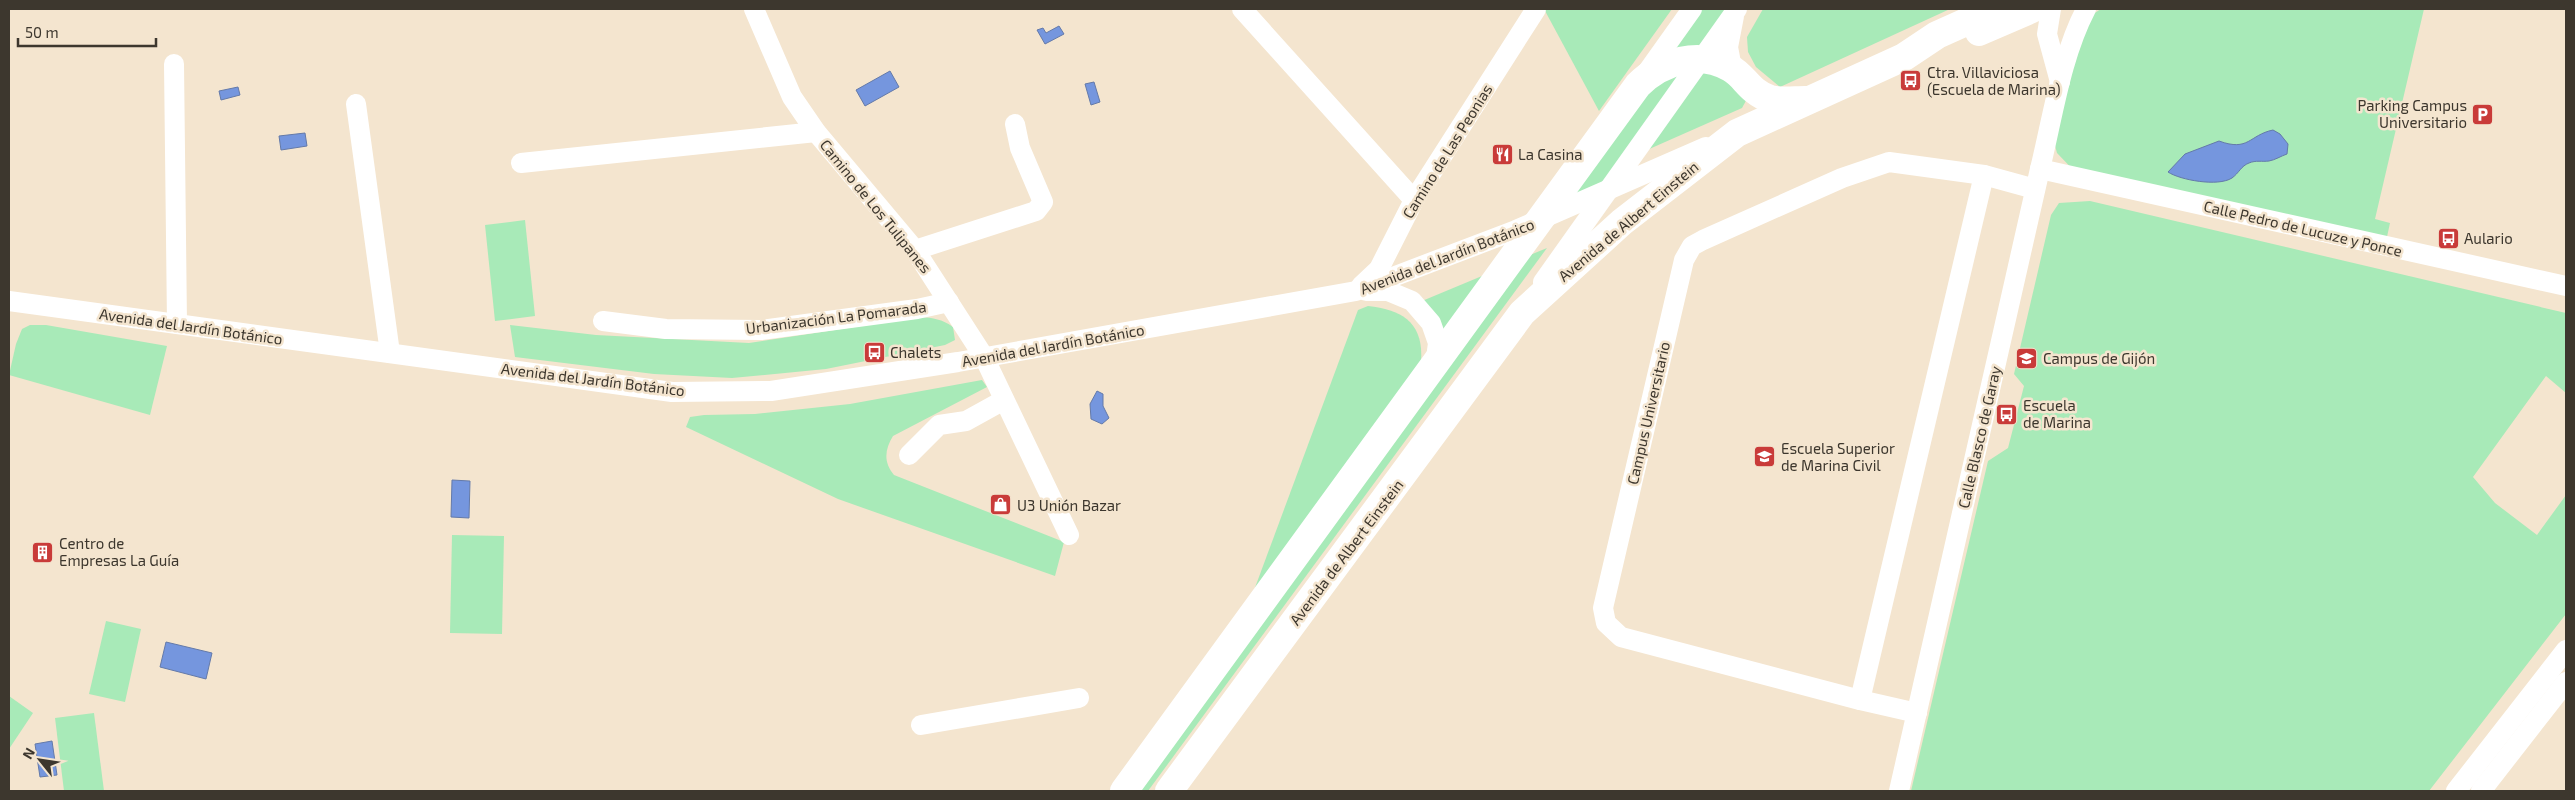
<svg xmlns="http://www.w3.org/2000/svg" width="2575" height="800" font-family="'Exo 2',sans-serif">
<rect width="100%" height="100%" fill="#f4e5cf"/>
<!-- green -->
<g fill="#a8eab8">
<polygon points="1544,9 1672,9 1599,111"/>
<polygon points="1692,9 1737,9 1608,191 1540,220"/>
<polygon points="1763,9 1950,9 1780,87 1756,67 1748,52 1747,37"/>
<polygon points="2101,9 2424,9 2375,219 2390,223 2385,246 2081,178 2057,153 2050,127 2079,23"/>
<polygon points="1707,65 1748,97 1742,108 1647,150"/>
<polygon points="2090,201 2566,313 2566,393 2546,376 2473,477 2495,503 2537,535 2566,495 2566,614 2429,791 1911,791 1988,461 2008,448 2024,386 2014,374 2051,215 2059,203"/>
<polygon points="525,220 535,316 495,321 485,225"/>
<polygon points="1547,248 1148,791 1138,791 1530,255"/>
<polygon points="1494,271 1447,337 1422,301"/>
<path d="M1368,306C1403,310 1424,323 1421,362L1253,593L1358,310Z"/>
<path d="M921,317C933,318 942,319 953,327L955,340L945,345L826,369L732,378L654,374L515,357L510,325L596,335L749,343Z"/>
<polygon points="30,325 46,325 167,346 150,415 9,375 16,344 22,329"/>
<path d="M982,380L987,387L893,436C885,449 883,462 894,475L1064,542L1055,576L838,499L686,427L690,417L704,415L755,414L850,404Z"/>
<polygon points="452,535 504,536 502,634 450,633"/>
<polygon points="106,621 141,629 125,702 89,694"/>
<polygon points="9,696 33,713 9,749"/>
<polygon points="94,713 104,791 64,791 55,718"/>
</g>
<!-- water -->
<g fill="#7596de" stroke="#647aa9">
<polygon points="1059,26 1064,34 1045,44 1037,30 1043,28 1046,33"/>
<polygon points="890,71 899,87 865,106 856,90"/>
<polygon points="1094,82 1100,102 1091,105 1085,84"/>
<polygon points="238,87 240,95 221,100 219,91"/>
<path d="M2273,130L2280,134L2288,144L2287,154C2281,156 2275,160 2269,161C2262,162 2256,160 2249,163C2241,166 2239,173 2232,178C2218,187 2180,180 2168,172L2185,154L2219,141C2249,152 2249,135 2273,130Z"/>
<polygon points="305,133 307,146 281,150 279,136"/>
<polygon points="1097,391 1103,394 1103,406 1109,418 1102,424 1091,419 1090,404"/>
<polygon points="452,480 470,481 469,518 451,517"/>
<polygon points="166,642 212,653 206,679 160,667"/>
<polygon points="52,741 57,775 40,777 35,744"/>
</g>
<g fill="none" stroke-linecap="round" stroke-linejoin="round">
<!-- minor -->
<g stroke="#fff" stroke-width="20">
<polyline points="754,9 792,97 816,132 915,250 984,357 1069,535"/>
<polyline points="1242,9 1414,200"/>
<polyline points="2051,9 2047,34 2060,82"/>
<polyline points="174,64 177,324"/>
<polyline points="1732,68 1728,47 1734,16"/>
<polyline points="1645,75 1692,9"/>
<polyline points="356,104 390,353"/>
<polyline points="521,163 816,132"/>
<polyline points="2040,169 2566,286"/>
<polyline points="915,250 1036,211 1043,202 1020,148 1015,124"/>
<polyline points="1543,282 1737,9"/>
<polyline points="1361,286 1379,269 1414,200 1536,9"/>
<polyline points="1366,291 1388,291 1412,301 1431,323 1438,343 1435,366"/>
<polyline points="9,301 672,392 771,391 958,362 1356,291 1516,230 1706,147"/>
<polyline points="603,321 666,329 761,330 917,309 949,302"/>
<polyline points="909,455 939,425 966,421 1004,400"/>
<polyline points="1860,700 1621,637 1606,623 1603,608 1684,260 1692,246 1703,240 1842,178 1889,162 1984,175 2035,189"/>
<polyline points="1917,713 1860,700 1984,175"/>
<polyline points="921,725 1079,698"/>
<path d="M1899,791L2040,169C2053,116 2061,57 2086,9"/>
<polyline points="2456,791 2566,650"/>
<polyline points="2481,791 2566,682"/>
</g>
<!-- highway -->
<g stroke="#fff" stroke-width="28">
<polyline points="1979,32 2032,9"/>
<path d="M1124,791L1638,85C1662,61 1699,50 1730,68C1745,76 1748,91 1770,99C1780,102 1794,100 1805,100"/>
<polyline points="1169,791 1522,313 1622,222 1737,133 1904,57 1937,35 1995,9"/>
</g>
</g>
<!-- icons -->
<defs>
<symbol id="bus-square" viewBox="-11 -11 22 22"><rect x="-9" y="-9" width="18" height="18" rx="4" fill="#c93b39" stroke="#f4e5cf"/><path d="M-5-6H5V4H4V6H2V4H-2V6H-4V4H-5ZM-3.5-4V0h7V-4ZM-3.5 1.2v1.5H-2V1.2ZM2 1.2v1.5H3.5V1.2Z" fill="#fff"/></symbol>
<symbol id="parking-square" viewBox="-11 -11 22 22"><rect x="-9" y="-9" width="18" height="18" rx="4" fill="#c93b39" stroke="#f4e5cf"/><path d="M-3.5-5.5H1a3.5 3.5 0 0 1 0 7H-1V5.5H-3.5ZM-1-3.4V-.6H.8a1.4 1.4 0 0 0 0-2.8Z" fill="#fff"/></symbol>
<symbol id="restaurant-square" viewBox="-11 -11 22 22"><rect x="-9" y="-9" width="18" height="18" rx="4" fill="#c93b39" stroke="#f4e5cf"/><path d="M-5-6h1v4h1v-4h1v4h1v-4h1v5L-1.5 .5V6h-2V.5L-5-1ZM5-6V6H3V1.5H1.5Q1.5-4 5-6Z" fill="#fff"/></symbol>
<symbol id="university-square" viewBox="-11 -11 22 22"><rect x="-9" y="-9" width="18" height="18" rx="4" fill="#c93b39" stroke="#f4e5cf"/><path d="M0-5L7-2L0 1L-7-2ZM-4 1L0 2.5L4 1V4Q0 6-4 4Z" fill="#fff"/></symbol>
<symbol id="shop-square" viewBox="-11 -11 22 22"><rect x="-9" y="-9" width="18" height="18" rx="4" fill="#c93b39" stroke="#f4e5cf"/><path d="M-5-2.5h2.3a2.7 3.5 0 0 1 5.4 0H5L5.5 6h-11ZM-1.5-2.5h3a1.5 2.3 0 0 0-3 0Z" fill="#fff"/></symbol>
<symbol id="building-square" viewBox="-11 -11 22 22"><rect x="-9" y="-9" width="18" height="18" rx="4" fill="#c93b39" stroke="#f4e5cf"/><path d="M-4-6H4V6H1V3H-1V6H-4ZM-2.5-4.3h1.7v1.8h-1.7ZM.8-4.3h1.7v1.8H.8ZM-2.5-1h1.7V.8h-1.7ZM.8-1h1.7V.8H.8Z" fill="#fff"/></symbol>
</defs>
<g fill-rule="evenodd">
<use href="#bus-square" x="1898" y="68" width="25" height="25"/>
<use href="#parking-square" x="2470" y="102" width="25" height="25"/>
<use href="#restaurant-square" x="1490" y="142" width="25" height="25"/>
<use href="#bus-square" x="2436" y="226" width="25" height="25"/>
<use href="#bus-square" x="862" y="340" width="25" height="25"/>
<use href="#university-square" x="2014" y="346" width="25" height="25"/>
<use href="#bus-square" x="1994" y="402" width="25" height="25"/>
<use href="#university-square" x="1752" y="444" width="25" height="25"/>
<use href="#shop-square" x="988" y="492" width="25" height="25"/>
<use href="#building-square" x="30" y="540" width="25" height="25"/>
</g>
<g text-anchor="middle" dominant-baseline="central" stroke-width="5" stroke-linejoin="round" paint-order="stroke">
<!-- poi labels -->
<g font-size="15" fill="#3d372e" stroke="#f4e5cf" text-anchor="start">
<text x="1927" y="72">Ctra. Villaviciosa<tspan x="1927" dy="17">(Escuela de Marina)</tspan></text>
<text x="2467" y="105" text-anchor="end">Parking Campus<tspan x="2467" dy="17">Universitario</tspan></text>
<text x="1518" y="154">La Casina</text>
<text x="2464" y="238">Aulario</text>
<text x="890" y="352">Chalets</text>
<text x="2043" y="358">Campus de Gijón</text>
<text x="2023" y="405">Escuela<tspan x="2023" dy="17">de Marina</tspan></text>
<text x="1781" y="448">Escuela Superior<tspan x="1781" dy="17">de Marina Civil</tspan></text>
<text x="1017" y="505">U3 Unión Bazar</text>
<text x="59" y="543">Centro de<tspan x="59" dy="17">Empresas La Guía</tspan></text>
</g>
<!-- street labels -->
<g font-size="15" fill="#3d372e" stroke="#f4e5cf">
<text transform="translate(1447 151) rotate(-58)">Camino de Las Peonias</text>
<text transform="translate(876 206) rotate(51)">Camino de Los Tulipanes</text>
<text transform="translate(1628 221) rotate(-40)">Avenida de Albert Einstein</text>
<text transform="translate(2303 228) rotate(13)">Calle Pedro de Lucuze y Ponce</text>
<text transform="translate(1447 256) rotate(-21)">Avenida del Jardín Botánico</text>
<text transform="translate(836 317) rotate(-7)">Urbanización La Pomarada</text>
<text transform="translate(191 326) rotate(8)">Avenida del Jardín Botánico</text>
<text transform="translate(1053 345) rotate(-10)">Avenida del Jardín Botánico</text>
<text transform="translate(593 379) rotate(7)">Avenida del Jardín Botánico</text>
<text transform="translate(1648 413) rotate(-77)">Campus Universitario</text>
<text transform="translate(1979 437) rotate(-77)">Calle Blasco de Garay</text>
<text transform="translate(1346 552) rotate(-53)">Avenida de Albert Einstein</text>
</g>
</g>
<!-- border -->
<rect width="2575" height="800" fill="none" stroke="#3d372e" stroke-width="20"/>
<!-- north arrow -->
<g transform="translate(40 760) rotate(300)" stroke="#f4e5cf" stroke-width="4" paint-order="stroke">
<path d="M0-4L9 19L0 12L-9 19Z" fill="#3d372e"/>
<text y="-8" font-size="14" font-weight="bold" text-anchor="middle" fill="#3d372e">N</text>
</g>
<!-- scale -->
<path d="M18 38v8h138v-8" fill="none" stroke="#3d372e" stroke-width="2.5"/>
<text x="25" y="38" font-size="15" fill="#3d372e" stroke="#f4e5cf" stroke-width="4" paint-order="stroke">50 m</text>
</svg>
